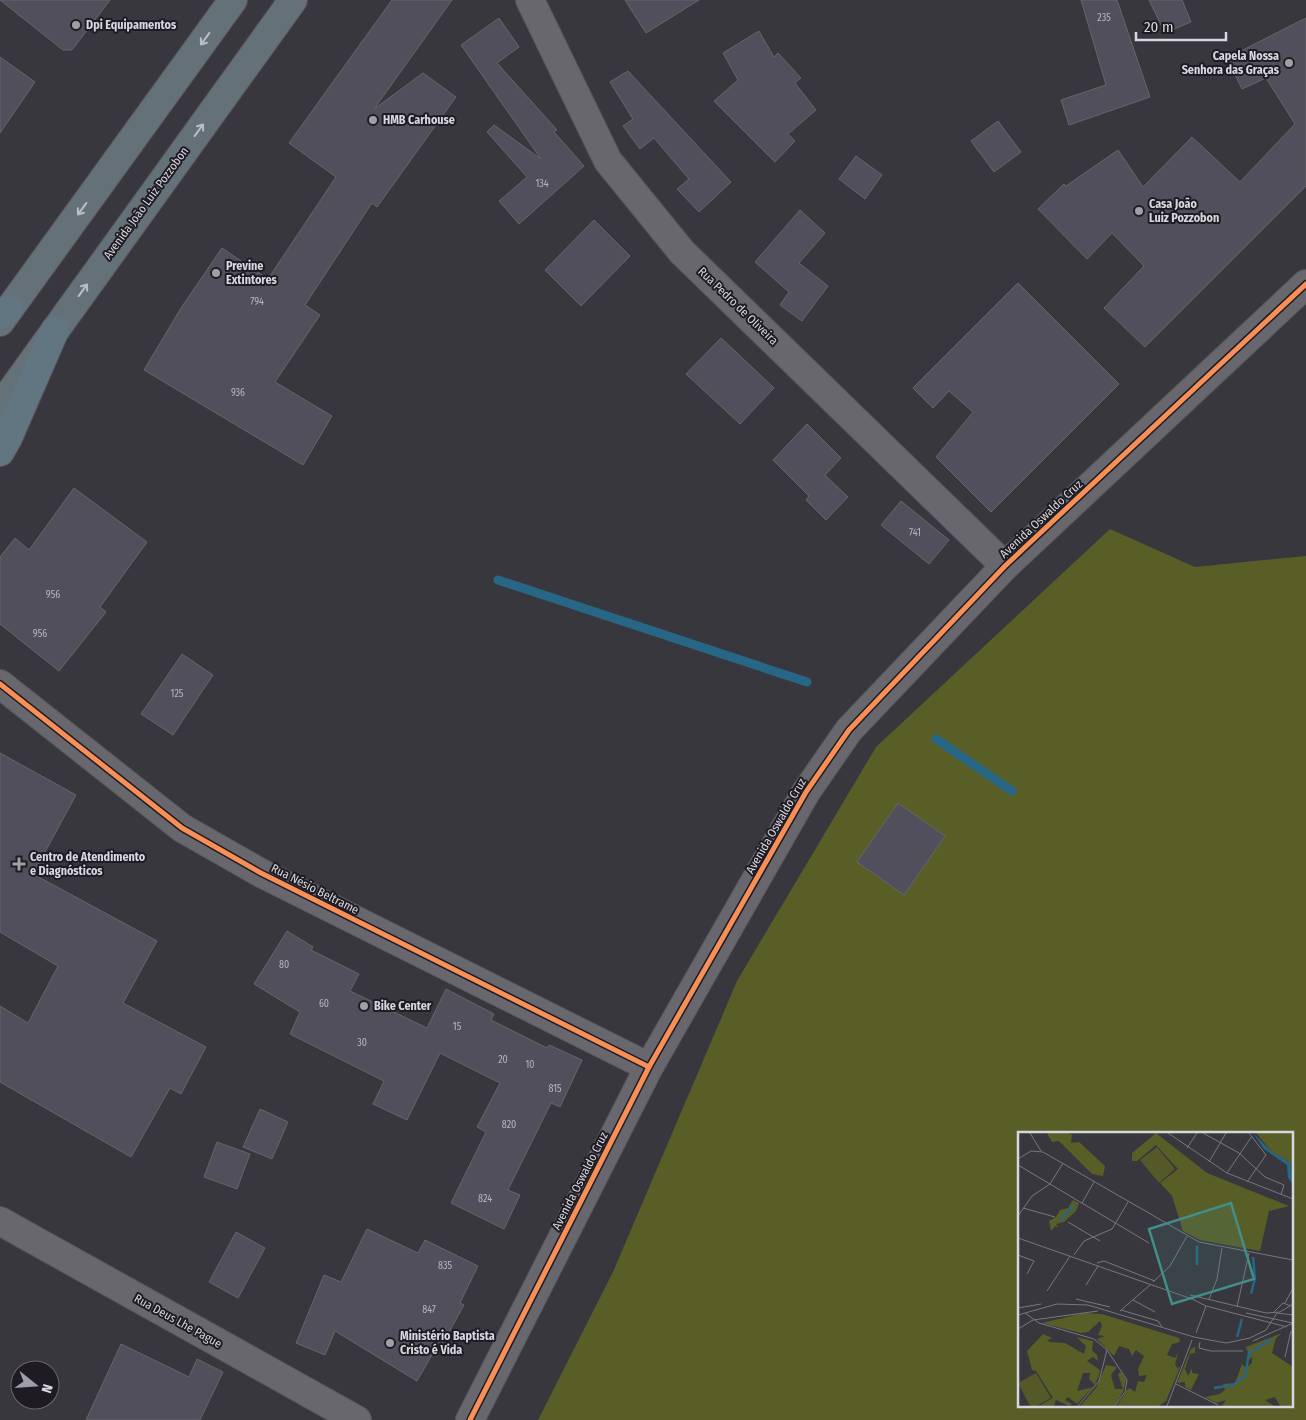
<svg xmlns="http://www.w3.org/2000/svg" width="1306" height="1420" font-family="'Fira Sans Condensed',sans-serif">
<rect width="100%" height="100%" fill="#38373d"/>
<!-- forest -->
<path fill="#595e27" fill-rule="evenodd" d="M1110,529L1195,567L1306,556V1420H538L613,1272L737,981L876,747ZM1020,1134H1292V1406H1020Z"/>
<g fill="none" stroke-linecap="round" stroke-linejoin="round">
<!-- stream -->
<g stroke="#276685" stroke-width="9">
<polyline points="498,580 807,682"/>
<polyline points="936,739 1012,791"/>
</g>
</g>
<!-- building -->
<g fill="#524f5c" stroke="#66656b">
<polygon points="0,0 110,0 72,50 63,50"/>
<polygon points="392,0 452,0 374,109 423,73 456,97 377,207 372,203 305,305 320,315 275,382 332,416 303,465 144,370 181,308 222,248 268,279 336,177 289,143"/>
<polygon points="625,0 699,0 646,33"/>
<polygon points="1081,0 1117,0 1150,97 1069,125 1061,100 1106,85"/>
<polygon points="1149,0 1182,0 1191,22 1165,33"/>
<polygon points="499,18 519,47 497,63 557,130 554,132 584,166 519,224 499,201 527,177 487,132 494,125 541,159 461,45"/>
<polygon points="1306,18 1306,186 1145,347 1104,308 1144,266 1112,233 1087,259 1038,209 1064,184 1066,186 1118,150 1143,187 1192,137 1240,182 1295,124 1266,78 1242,89 1227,58"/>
<polygon points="759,31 774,57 778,53 801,78 795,83 816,110 788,134 795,141 775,162 714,101 738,80 723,53"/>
<polygon points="0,57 35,82 0,133"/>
<polygon points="628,71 731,182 699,212 677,189 689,179 654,138 640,149 623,126 633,119 610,82"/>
<polygon points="998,121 1021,152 994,172 971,141"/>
<polygon points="856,156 882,175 865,199 839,179"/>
<polygon points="800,210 825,233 799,263 828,286 802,321 780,305 789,292 755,262"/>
<polygon points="594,220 630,256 581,306 545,270"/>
<polygon points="1018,283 1119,384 991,512 936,457 973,412 949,391 933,408 913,388"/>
<polygon points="721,338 774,388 740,424 686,374"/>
<polygon points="807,424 841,458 825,475 848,497 826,520 806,500 809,496 773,460"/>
<polygon points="74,488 147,542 100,607 106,612 59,671 0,624 0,557 15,538 29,550"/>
<polygon points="901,501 949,540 929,564 881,525"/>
<polygon points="182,654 213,675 173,735 141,714"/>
<polygon points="0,753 76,795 33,874 157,941 123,1003 206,1047 181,1094 170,1088 131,1157 0,1082 0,1006 28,1023 58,966 0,932"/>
<polygon points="898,803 945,836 904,895 857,862"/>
<polygon points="287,931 313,947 311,950 359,974 350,991 427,1028 446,989 494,1014 491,1020 547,1048 549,1045 582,1060 560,1107 551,1103 508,1190 520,1195 504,1229 451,1203 486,1132 477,1127 500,1083 440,1053 407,1120 373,1104 384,1081 290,1034 300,1012 254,984"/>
<polygon points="260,1109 288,1122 272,1159 243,1147"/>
<polygon points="217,1142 250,1154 237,1189 204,1177"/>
<polygon points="367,1229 418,1253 425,1240 478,1266 460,1303 464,1305 443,1343 440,1341 417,1381 335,1331 325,1355 296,1343 324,1275 341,1282"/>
<polygon points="236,1232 265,1248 238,1298 209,1282"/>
<polygon points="121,1344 189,1377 197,1359 223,1372 200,1420 86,1420"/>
</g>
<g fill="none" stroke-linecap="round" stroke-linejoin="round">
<defs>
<g id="minor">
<polyline points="530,0 608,161 682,252 1005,566"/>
<polyline points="0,684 182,828 261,873 649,1067"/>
<polyline points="0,1221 357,1420"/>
<polyline points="470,1420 649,1067 806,792 849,730 1005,566 1306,284"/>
</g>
<g id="major">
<polyline points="0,322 233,0"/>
<polyline points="0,407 293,0"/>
</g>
<g id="highway">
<polyline points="0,315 9,309"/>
<polyline points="0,452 8,438 55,330"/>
</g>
</defs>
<!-- minor casing -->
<use href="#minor" stroke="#555359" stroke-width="30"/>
<!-- major casing -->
<use href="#major" stroke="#555359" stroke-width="30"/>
<!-- highway casing -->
<use href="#highway" stroke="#555359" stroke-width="30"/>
<!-- minor -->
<use href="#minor" stroke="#68676d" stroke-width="28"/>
<!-- major -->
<use href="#major" stroke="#657179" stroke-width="28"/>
<!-- highway -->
<use href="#highway" stroke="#627681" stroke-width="28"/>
<defs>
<g id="cycleway">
<polyline points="0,684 182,828 261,873 649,1067"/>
<polyline points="470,1420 649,1067 806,792 849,730 1005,566 1306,284"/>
</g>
</defs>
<!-- cycleway casing -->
<use href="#cycleway" stroke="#1e1c22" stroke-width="8"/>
<!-- cycleway -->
<use href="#cycleway" stroke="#f78f57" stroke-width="5"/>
</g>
<!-- one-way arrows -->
<defs><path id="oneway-shaft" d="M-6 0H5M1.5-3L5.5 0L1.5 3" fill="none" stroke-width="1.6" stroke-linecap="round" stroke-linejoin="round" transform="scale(1.25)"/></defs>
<g stroke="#bbbdc5">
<use href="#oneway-shaft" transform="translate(205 39) rotate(126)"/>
<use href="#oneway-shaft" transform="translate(199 130) rotate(-54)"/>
<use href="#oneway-shaft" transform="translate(82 209) rotate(126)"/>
<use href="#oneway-shaft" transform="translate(83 290) rotate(-54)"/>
</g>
<!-- markers -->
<g fill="#a09ea6" stroke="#1e1c22" stroke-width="2">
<circle cx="76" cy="25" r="5"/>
<circle cx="1289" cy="63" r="5"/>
<circle cx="373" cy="120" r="5"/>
<circle cx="1139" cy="211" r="5"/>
<circle cx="216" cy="273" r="5"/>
<path d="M16.5 856.5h5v5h5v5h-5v5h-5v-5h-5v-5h5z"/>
<circle cx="364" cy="1006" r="5"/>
<circle cx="390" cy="1343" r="5"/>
</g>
<g text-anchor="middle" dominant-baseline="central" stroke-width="4" stroke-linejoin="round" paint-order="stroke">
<!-- number labels -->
<g font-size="10" fill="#b6b4be">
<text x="1104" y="18">235</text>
<text x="542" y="184">134</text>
<text x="257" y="302">794</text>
<text x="238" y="393">936</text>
<text x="915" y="533">741</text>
<text x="53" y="595">956</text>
<text x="40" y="634">956</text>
<text x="177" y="694">125</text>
<text x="284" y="965">80</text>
<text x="324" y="1004">60</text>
<text x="457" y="1027">15</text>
<text x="362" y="1043">30</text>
<text x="503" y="1060">20</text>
<text x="530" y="1065">10</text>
<text x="555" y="1089">815</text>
<text x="509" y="1125">820</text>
<text x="485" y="1199">824</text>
<text x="445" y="1266">835</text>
<text x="429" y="1310">847</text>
</g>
<!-- poi labels -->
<g font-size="12" font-weight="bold" fill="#d8d6de" stroke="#1e1c22" text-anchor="start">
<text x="86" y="25">Dpi Equipamentos</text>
<text x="1279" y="56" text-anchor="end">Capela Nossa<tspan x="1279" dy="14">Senhora das Graças</tspan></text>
<text x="383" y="120">HMB Carhouse</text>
<text x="1149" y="204">Casa João<tspan x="1149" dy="14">Luiz Pozzobon</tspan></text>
<text x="226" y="266">Previne<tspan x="226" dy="14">Extintores</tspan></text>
<text x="30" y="857">Centro de Atendimento<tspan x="30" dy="14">e Diagnósticos</tspan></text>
<text x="374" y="1006">Bike Center</text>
<text x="400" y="1336">Ministério Baptista<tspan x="400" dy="14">Cristo é Vida</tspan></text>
</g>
<!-- street labels -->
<g font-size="12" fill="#d8d6de" stroke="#1e1c22">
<text transform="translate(146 203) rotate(-54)">Avenida João Luiz Pozzobon</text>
<text transform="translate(738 306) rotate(44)">Rua Pedro de Oliveira</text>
<text transform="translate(1041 519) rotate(-43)">Avenida Oswaldo Cruz</text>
<text transform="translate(776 826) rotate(-60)">Avenida Oswaldo Cruz</text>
<text transform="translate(315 889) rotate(27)">Rua Nésio Beltrame</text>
<text transform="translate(580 1181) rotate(-63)">Avenida Oswaldo Cruz</text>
<text transform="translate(178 1321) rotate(29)">Rua Deus Lhe Pague</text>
</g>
</g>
<!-- overview -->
<g transform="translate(1018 1132)">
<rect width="275" height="275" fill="#38373d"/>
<path d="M139,15L157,37L141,51L122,28ZM18,241L33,266L19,274H12L0,251Z" fill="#555927"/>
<path d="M29,1H51L54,3L53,11L61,10L87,34L85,44L74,42L41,9L34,10ZM138,1L189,41L271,74L251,79L242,119L182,108L165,99L154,64L142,51L160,37L138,13L119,29H114V21ZM238,1H275V47L273,31L253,19ZM55,68L61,71L58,79L46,90L38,92L41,96L37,94L33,99L31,89L38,85L42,78L50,76ZM66,181L84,182L161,206L162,210L154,212L149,223L157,226L160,221L157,232L160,237L163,233L148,269L141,274H99L109,258L112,256L117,260L120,249L126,250L129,243L121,244L120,237L126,224L118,218L114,224L111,217L101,214L96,224L79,207L87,204L80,203L84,194L82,189L70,200L63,201L24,191ZM264,201L258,206L254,221L275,235V274H262L257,265L247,268L256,274H204L208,268L198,271L187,265L202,262L207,258L205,252L217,251L224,232L228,236L234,231V225L229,229L231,223L228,215ZM25,202L34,206L29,208L32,210L47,211L66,222L68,214L58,205L75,209L74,218L79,223L80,229L75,225L69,229L82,238L81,243L77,253L71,247L72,241H65L59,259L75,255L59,272L50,265L47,268L54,272L51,274L38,268L36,274H21L35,266L18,239L14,238L9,219ZM177,215V221L172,222L167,237L170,244L174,236V241L181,242L173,258L167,255V250L159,251L173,217ZM88,233L99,235L93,243L97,257H105L100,242L103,240L108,248L105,260L97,274H62L78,256Z" fill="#595e27"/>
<path d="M235,1L253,19L273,31L275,52L270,46L269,33L246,17Z" fill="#276685"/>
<path fill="none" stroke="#276685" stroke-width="2.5" d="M42,88L56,73M179,133V114M233,162L237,146L235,125M219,205L224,187M196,256L215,253L227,244L231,221L254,207"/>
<path fill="none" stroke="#78777d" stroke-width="1" d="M12,1L23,19M150,1L209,41L275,67M185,1L221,21L247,45L266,53L263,63M169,16L179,1M0,27L13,19L25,20L181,110L275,128M191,30L208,1M0,33L131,111M209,41L234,4M229,50L248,23L231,1M64,71L76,50M5,76L37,85M0,84L14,64L32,52L45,31M50,90L82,109M0,106L174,167M0,123L16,129L9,142M56,123L66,109L94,97L110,70M79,131L86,129L137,149M135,150L152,134L169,104M68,153L80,134M29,159L52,124M172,163L248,181L262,180L275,172M172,166L188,174L269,195M58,167L92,175M191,167L199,147L204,116M115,168L137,180M267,171L275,156M219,175L231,121M0,176L23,172M103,178L140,189L144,195M102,179L132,153M256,180L265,171L273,174M7,181L21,191L76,207L89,218L109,248L107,260L97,274M228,181L275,191M0,183L39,172L70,173L176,205L208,211L232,206L248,198L259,181L275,183M0,197L15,188L80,179M178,201L188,174M235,209L275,191M182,210L181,216L193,219H225M267,225L273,199M158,252L200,273M60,274L81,249L89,218M149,274L174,208"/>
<path fill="#418e8a" fill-opacity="0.15" stroke="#418e8a" stroke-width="2.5" d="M213,71L236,147L154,172L131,97Z"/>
<rect width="275" height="275" fill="none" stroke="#d8d6de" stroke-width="2.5"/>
</g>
<!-- north arrow -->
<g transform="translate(35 1385) rotate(107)"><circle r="24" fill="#1e1c22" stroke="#68666d"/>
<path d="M0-4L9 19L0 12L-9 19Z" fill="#a09ea6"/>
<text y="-8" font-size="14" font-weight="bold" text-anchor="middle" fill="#d8d6de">N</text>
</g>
<!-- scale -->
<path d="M1136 32v8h90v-8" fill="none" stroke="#d8d6de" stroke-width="2.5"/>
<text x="1144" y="32" font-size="15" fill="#d8d6de" stroke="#1e1c22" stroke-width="4" paint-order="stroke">20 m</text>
</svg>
